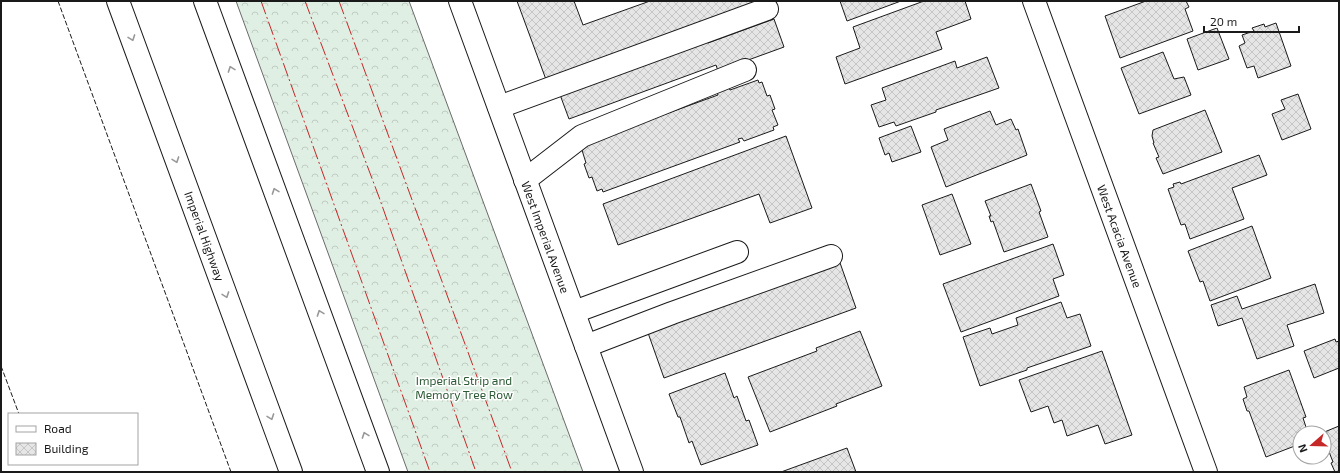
<svg xmlns="http://www.w3.org/2000/svg" width="1340" height="473" font-family="'Exo 2',sans-serif">
<defs>
<pattern id="forest-crowns" width="20" height="18" patternUnits="userSpaceOnUse"><rect width="20" height="18" fill="#e0efe3"/><path d="M2 6a3 3 0 1 1 6 0M12 15a3 3 0 1 1 6 0" fill="none" stroke="#c0ccc2"/></pattern>
<pattern id="building-cross-hatch" width="8" height="8" patternUnits="userSpaceOnUse"><rect width="8" height="8" fill="#e6e6e6"/><path d="M0 0l8 8M0 8l8-8" fill="none" stroke="#c5c5c5"/></pattern>
</defs>
<rect width="100%" height="100%" fill="#fff"/>
<!-- forest -->
<polygon fill="url(#forest-crowns)" stroke="#6a6a6a" points="236,1 409,1 583,472 408,472"/>
<!-- building -->
<g fill="url(#building-cross-hatch)" stroke="#1a1a1a">
<polygon points="517,1 574,1 583,25 650,1 762,1 548,85"/>
<polygon points="840,1 901,1 847,21"/>
<polygon points="924,1 965,1 971,19 936,32 942,49 845,84 836,57 860,48 853,27"/>
<polygon points="1146,1 1186,1 1189,7 1185,9 1193,31 1120,58 1105,16"/>
<polygon points="774,19 784,47 718,71 716,65 569,119 559,92 707,38 708,43"/>
<polygon points="1276,23 1291,66 1258,78 1254,66 1247,68 1239,46 1245,43 1242,35 1254,31 1252,28 1264,24 1265,27"/>
<polygon points="1217,28 1229,59 1198,70 1187,39"/>
<polygon points="1163,52 1174,79 1184,77 1191,95 1139,114 1121,68"/>
<polygon points="987,57 999,88 936,110 936,112 896,126 894,122 879,127 871,105 886,100 882,88 955,61 957,68"/>
<polygon points="758,80 759,83 762,82 767,96 770,95 775,109 772,110 778,125 773,127 774,130 744,141 742,138 738,139 740,142 603,192 602,189 597,191 592,177 589,178 584,164 586,163 581,147 583,144 718,95 717,92 729,88 730,90"/>
<polygon points="1298,94 1311,129 1282,140 1272,114 1285,109 1281,100"/>
<polygon points="1205,110 1222,152 1163,174 1156,158 1159,157 1153,143 1154,143 1152,136 1153,130"/>
<polygon points="990,111 996,125 1011,119 1016,130 1018,129 1027,155 946,187 931,147 948,140 944,129"/>
<polygon points="911,126 921,152 892,162 889,153 885,155 879,138"/>
<polygon points="786,136 812,208 770,223 759,194 618,245 603,204"/>
<polygon points="1259,155 1267,175 1232,188 1244,219 1190,239 1185,224 1181,225 1168,189 1174,187 1173,184 1180,182 1181,184"/>
<polygon points="1031,184 1041,211 1039,212 1048,237 1004,252 993,221 991,222 989,216 991,216 985,201"/>
<polygon points="952,194 971,244 940,255 922,205"/>
<polygon points="1252,226 1271,278 1210,301 1203,281 1200,282 1188,251"/>
<polygon points="1053,244 1064,275 1053,279 1059,296 961,332 943,284"/>
<polygon points="839,260 856,308 664,378 647,330"/>
<polygon points="1315,284 1324,313 1287,325 1294,346 1257,359 1242,318 1218,326 1211,305 1237,296 1242,309"/>
<polygon points="1061,302 1067,318 1080,314 1091,346 1027,368 1027,370 980,386 963,337 990,328 992,334 1018,325 1016,318"/>
<polygon points="860,331 882,386 836,404 837,406 770,432 748,377 817,351 816,348"/>
<polygon points="1335,339 1336,342 1339,341 1339,368 1314,378 1304,351"/>
<polygon points="1102,351 1132,435 1105,444 1098,425 1067,436 1062,420 1054,423 1048,406 1031,412 1019,380"/>
<polygon points="1289,370 1306,417 1303,418 1308,433 1300,433 1300,444 1266,457 1249,411 1247,411 1243,399 1247,397 1244,387"/>
<polygon points="725,373 734,398 737,396 746,421 749,420 758,445 701,465 692,441 689,443 680,417 678,417 669,394"/>
<polygon points="1339,426 1339,472 1335,472 1331,463 1333,462 1324,439 1324,433 1322,433"/>
<polygon points="847,448 856,472 781,472"/>
</g>
<g fill="none" stroke-linecap="round" stroke-linejoin="round">
<defs>
<g id="minor">
<polyline points="460,1 632,472"/>
<polyline points="1034,1 1206,472"/>
<polyline points="499,107 767,9"/>
<polyline points="525,180 582,136 745,70"/>
<polyline points="574,312 737,252"/>
<polyline points="586,346 672,313 831,256"/>
</g>
<g id="major">
<polyline points="118,1 291,472"/>
<polyline points="205,1 378,472"/>
</g>
</defs>
<!-- minor casing -->
<use href="#minor" stroke="#1a1a1a" stroke-width="24"/>
<!-- major casing -->
<use href="#major" stroke="#1a1a1a" stroke-width="24"/>
<!-- minor -->
<use href="#minor" stroke="#fff" stroke-width="22"/>
<!-- major -->
<use href="#major" stroke="#fff" stroke-width="22"/>
<!-- fence -->
<g stroke="#1a1a1a" stroke-width="1" stroke-dasharray="5 2" stroke-linecap="butt">
<polyline points="58,1 231,472"/>
<polyline points="1,366 19,414"/>
</g>
<!-- power -->
<g stroke="#c62828" stroke-width="1" stroke-dasharray="14 3 2 3" stroke-linecap="butt">
<polyline points="261,1 430,472"/>
<polyline points="305,1 379,197 476,472"/>
<polyline points="339,1 512,472"/>
</g>
</g>
<!-- one-way arrows -->
<defs><path id="oneway-chevron" d="M-2-3.5L2.5 0L-2 3.5" fill="none" stroke-width="1.6" stroke-linecap="round" stroke-linejoin="round"/></defs>
<g stroke="#989898">
<use href="#oneway-chevron" transform="translate(132 38) rotate(70)"/>
<use href="#oneway-chevron" transform="translate(231 69) rotate(-110)"/>
<use href="#oneway-chevron" transform="translate(176 160) rotate(70)"/>
<use href="#oneway-chevron" transform="translate(275 191) rotate(-110)"/>
<use href="#oneway-chevron" transform="translate(226 295) rotate(70)"/>
<use href="#oneway-chevron" transform="translate(320 313) rotate(-110)"/>
<use href="#oneway-chevron" transform="translate(271 417) rotate(70)"/>
<use href="#oneway-chevron" transform="translate(365 435) rotate(-110)"/>
</g>
<g text-anchor="middle" dominant-baseline="central" stroke-width="3" stroke-linejoin="round" paint-order="stroke">
<!-- street labels -->
<g font-size="12" fill="#1a1a1a" stroke="#fff">
<text transform="translate(205 236) rotate(70)">Imperial Highway</text>
<text transform="translate(1120 236) rotate(70)">West Acacia Avenue</text>
<text transform="translate(546 237) rotate(70)">West Imperial Avenue</text>
</g>
<!-- park labels -->
<g font-size="12" fill="#2b5a34" stroke="#fff">
<text x="464" y="380">Imperial Strip and<tspan x="464" dy="14">Memory Tree Row</tspan></text>
</g>
</g>
<!-- border -->
<rect width="1340" height="473" fill="none" stroke="#1a1a1a" stroke-width="4"/>
<!-- legend -->
<rect x="8" y="413" width="130" height="52" fill="#ffffff" stroke="#a3a3a3"/>
<rect x="16" y="426" width="20" height="6" fill="#ffffff" stroke="#a3a3a3"/>
<text x="44" y="433" font-size="12" fill="#1a1a1a">Road</text>
<rect x="16" y="443" width="20" height="12" fill="url(#building-cross-hatch)" stroke="#a3a3a3"/>
<text x="44" y="453" font-size="12" fill="#1a1a1a">Building</text>
<!-- north arrow -->
<g transform="translate(1312 445) rotate(250)"><circle r="19" fill="#ffffff" stroke="#a3a3a3"/>
<path d="M0-3L7 15L0 10L-7 15Z" fill="#c62828"/>
<text y="-6" font-size="11" font-weight="bold" text-anchor="middle" fill="#1a1a1a">N</text>
</g>
<!-- scale -->
<path d="M1204 26v6h95v-6" fill="none" stroke="#1a1a1a" stroke-width="2"/>
<text x="1210" y="26" font-size="12" fill="#1a1a1a" stroke="#ffffff" stroke-width="3" paint-order="stroke">20 m</text>
</svg>
